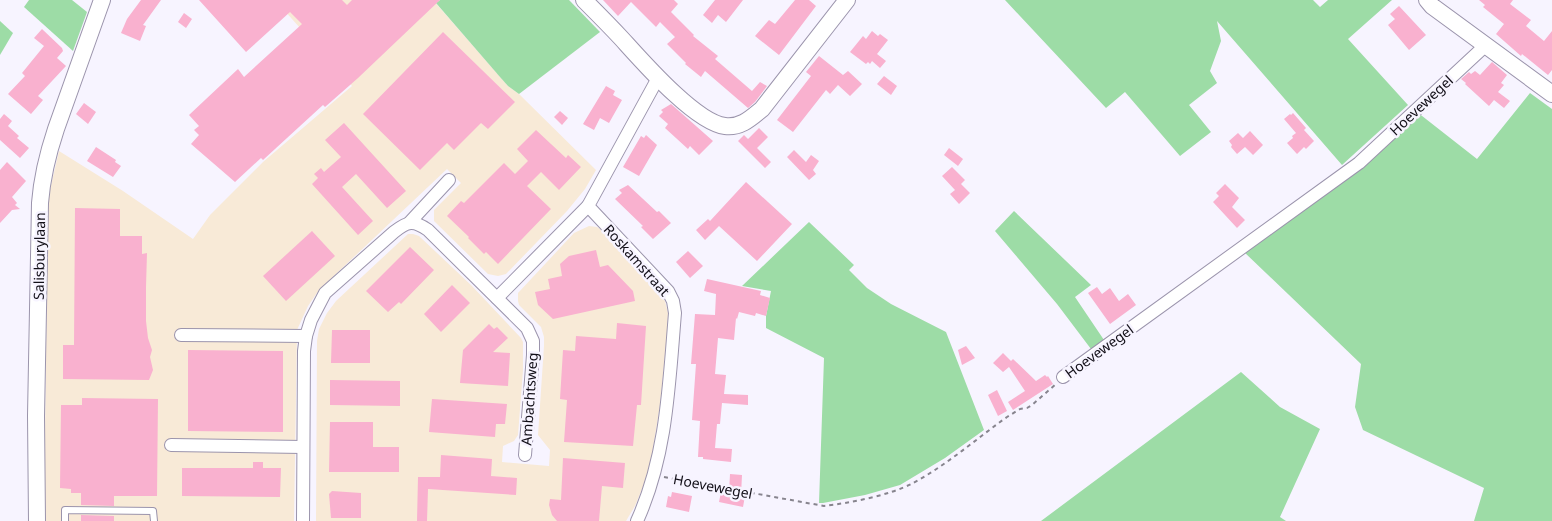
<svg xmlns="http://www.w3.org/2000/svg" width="1552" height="521" font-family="'Noto Sans',sans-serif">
<rect width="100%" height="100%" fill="#f7f4ff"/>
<!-- industrial -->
<g fill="#f8ead7">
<polygon points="293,0 433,0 508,86 519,94 596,170 585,189 567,211 506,274 498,276 488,274 434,221 434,210 461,183 447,169 319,290 308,306 297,330 294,521 45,521 44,510 48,198 59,151 123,191 193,239 210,215 263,162 352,86 283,9"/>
<polygon points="589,226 597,227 603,231 665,301 668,313 667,335 660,405 652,455 645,482 635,506 626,521 316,521 317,341 319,329 327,313 336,301 408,234 413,234 419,236 471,285 521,338 523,342 523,370 518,435 514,441 503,446 502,462 549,466 550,450 538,435 544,346 544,337 541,327 519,305 518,301 518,293 574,233"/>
</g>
<!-- green -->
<g fill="#9ddca6">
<polygon points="29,0 72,0 87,12 73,51 24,7"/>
<polygon points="440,0 569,0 600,32 519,94 508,86 500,77 436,3"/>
<polygon points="1005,0 1313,0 1320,7 1328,0 1392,0 1348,39 1408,105 1342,165 1217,21 1221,41 1210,71 1217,83 1189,105 1211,132 1180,156 1125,92 1106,108"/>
<polygon points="0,21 13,33 0,55"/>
<polygon points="1530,93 1552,109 1552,521 1474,521 1484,488 1363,430 1355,407 1361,364 1243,251 1417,112 1477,159"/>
<polygon points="1014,211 1091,285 1075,297 1104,340 1091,349 1057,304 995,231"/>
<polygon points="809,222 854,265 849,270 867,288 891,304 946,332 984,430 945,458 900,485 865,495 823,503 819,503 824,358 766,328 766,316 771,291 742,286"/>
<polygon points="1241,372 1280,407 1320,429 1280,517 1286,521 1041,521"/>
</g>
<!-- building -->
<g fill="#f9b1cf">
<polygon points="141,0 161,0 143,25 146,26 140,41 121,33 127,19"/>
<polygon points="199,0 342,0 347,5 352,0 440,0 358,78 325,107 323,105 263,160 261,158 235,182 191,144 199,135 194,130 199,126 189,115 238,69 244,77 302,24 290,12 246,52"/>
<polygon points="603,0 674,0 678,4 671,12 694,35 693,36 718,56 715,59 752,91 760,82 767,86 755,102 748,108 705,71 701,77 685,64 686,63 667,44 675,37 660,22 656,27 631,2 618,16"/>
<polygon points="715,0 743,0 726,22 718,15 712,23 703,15"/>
<polygon points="795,0 809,0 816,6 779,55 755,36 769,20 775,24"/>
<polygon points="1479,0 1513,0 1510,4 1531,20 1526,26 1544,41 1552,31 1552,70 1548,75 1522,54 1521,56 1496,34 1504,24 1483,7 1485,5"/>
<polygon points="1399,6 1426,35 1409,50 1388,25 1395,19 1390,14"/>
<polygon points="184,13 192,19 186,28 178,22"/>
<polygon points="42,29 62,48 63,51 57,58 66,66 38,96 43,100 31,114 8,94 25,76 22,73 44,46 34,38"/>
<polygon points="872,31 878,36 880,34 888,40 877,54 886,61 880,68 872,61 870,64 868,62 866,64 850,52 863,36 866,39"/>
<polygon points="443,32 515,102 488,129 481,123 454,150 447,143 420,170 363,114"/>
<polygon points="819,56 843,75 848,71 862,84 850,96 838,85 830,94 826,90 793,132 777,120 811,76 806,72"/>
<polygon points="1492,62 1507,75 1501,83 1504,85 1498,92 1510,101 1504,108 1494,100 1489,106 1465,84 1466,83 1461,79 1469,72 1471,74 1475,71 1480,75"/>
<polygon points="884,76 897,86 891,95 877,84"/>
<polygon points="606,86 615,91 613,95 622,100 609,123 600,118 594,130 583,124"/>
<polygon points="84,103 96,112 88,124 76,114"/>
<polygon points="671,104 713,141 699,155 690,146 688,149 665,128 668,124 659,116 663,112 661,110"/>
<polygon points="560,111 568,118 562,125 554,117"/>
<polygon points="1293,113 1306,128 1304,130 1314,141 1306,149 1304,147 1297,154 1287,143 1293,138 1292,136 1296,133 1284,119 1290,114 1291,115"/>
<polygon points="4,114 12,121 8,126 19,136 17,138 29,148 20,158 0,140 0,119"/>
<polygon points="344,123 406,191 387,208 356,174 342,187 373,221 358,235 312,184 318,178 314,174 321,168 324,172 341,157 325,140"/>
<polygon points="759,128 768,137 757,148 771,162 765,168 738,141 744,135 748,139"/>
<polygon points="536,130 566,158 568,155 581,167 559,190 541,172 527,186 551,209 498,264 486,252 484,254 468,238 469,237 447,216 461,201 464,203 504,163 515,174 528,161 517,149"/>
<polygon points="1250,131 1263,145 1253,155 1245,147 1237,154 1231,147 1232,145 1229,141 1238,133 1243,138"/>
<polygon points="646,135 657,145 639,176 623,167 641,136 644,138"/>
<polygon points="96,147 116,160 115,162 121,166 113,177 87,161"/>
<polygon points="949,148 963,159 958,166 944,155"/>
<polygon points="794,150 806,162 811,155 819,161 813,170 816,174 809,180 787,157"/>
<polygon points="7,162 26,181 12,197 17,203 15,205 20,209 12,210 0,223 0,170"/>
<polygon points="952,167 965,180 961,184 970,193 959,204 950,194 955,190 942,176"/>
<polygon points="746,182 792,224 757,261 719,226 705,240 696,230 708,219 710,221"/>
<polygon points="1225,184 1239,198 1232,207 1245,220 1237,228 1213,202 1219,196 1216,193"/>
<polygon points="628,185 657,212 659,211 671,223 653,239 641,227 643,226 615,199 622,193 619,190"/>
<polygon points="75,208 120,209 120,236 142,236 142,254 147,253 146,287 146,321 148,338 152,350 150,357 153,370 149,380 63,379 63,345 74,345"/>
<polygon points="312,231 335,256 286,301 263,276"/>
<polygon points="410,247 434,270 401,304 399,302 388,312 366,291"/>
<polygon points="596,250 600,267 608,265 633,291 635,301 553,319 538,305 535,292 550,289 548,279 562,276 560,264 569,256"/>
<polygon points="688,251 703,266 690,278 676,262"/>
<polygon points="707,279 761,291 760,295 770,298 766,316 756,313 755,316 739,312 737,319 736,318 734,340 718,338 715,374 726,375 724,394 748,395 748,405 722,403 720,424 717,424 715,448 732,449 731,462 703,459 703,457 698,457 700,421 692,420 696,364 691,364 695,314 715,315 716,294 704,291"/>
<polygon points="452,285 470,303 441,332 424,314"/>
<polygon points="1097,287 1102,294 1110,288 1119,301 1128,294 1136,305 1110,324 1088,293"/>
<polygon points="617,323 646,326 641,405 637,405 633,446 564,442 567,400 560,399 563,350 575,351 576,336 616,339"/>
<polygon points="489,324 494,329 497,327 508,338 493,352 510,353 508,386 460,383 463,350"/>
<polygon points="332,330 370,330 370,363 331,363"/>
<polygon points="966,346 975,358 962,365 958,350"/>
<polygon points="188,350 283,351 283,432 188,431"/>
<polygon points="1003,353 1011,361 1013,359 1036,381 1045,375 1047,377 1048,376 1053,384 1013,410 1008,402 1025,391 1009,367 1003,372 993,363"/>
<polygon points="330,380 400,381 400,406 330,405"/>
<polygon points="997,390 1007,411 998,416 988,395"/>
<polygon points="82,398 158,399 157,496 114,496 114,506 81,505 81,493 71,493 71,489 60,488 61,405 82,405"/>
<polygon points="432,399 507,404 505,424 496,424 495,437 429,432"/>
<polygon points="330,422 373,422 373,447 399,447 399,472 329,472"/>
<polygon points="441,455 492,459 491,476 517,478 516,495 428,489 427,521 417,521 418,477 440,477"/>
<polygon points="563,458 625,463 623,488 602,486 599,521 557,521 552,515 549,505 550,499 561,500"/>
<polygon points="253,462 263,462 263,468 281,468 280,497 182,496 182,468 253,468"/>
<polygon points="730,474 742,475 741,495 745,496 743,507 719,502 721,492 729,493"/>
<polygon points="332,491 361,493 361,518 331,518 329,494"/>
<polygon points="672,492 692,496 689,512 666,507 668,496 671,497"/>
<polygon points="81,515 114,516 114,521 81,521"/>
</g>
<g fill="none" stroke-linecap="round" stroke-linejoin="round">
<defs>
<polyline id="service" points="65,521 65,510 153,511 154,521"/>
<g id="minor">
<polyline points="410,222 449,180"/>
<polyline points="497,298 588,206"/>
<polyline points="181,335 306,336"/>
<polyline points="1063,377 1359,163 1486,45"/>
<polyline points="171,445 303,447"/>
<path d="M303,521L304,351L306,336L311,320L325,293L394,232C408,221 413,220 428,230L527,328L533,341V355L525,455"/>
<path d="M637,521C667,455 669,384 675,313L673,301L668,291L588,206L658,78"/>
</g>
<g id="tertiary">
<path d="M584,0C597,13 609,25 622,39C642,61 696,123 725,126C741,128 751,118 762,109L847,0"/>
<polyline points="1427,0 1432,6 1552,94"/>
<path d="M37,521L36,416L40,203C42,177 48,153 56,129L102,0"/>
</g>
</defs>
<!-- service casing -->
<use href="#service" stroke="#9b94ac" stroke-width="8"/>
<!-- minor casing -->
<use href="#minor" stroke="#9b94ac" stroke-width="14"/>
<!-- tertiary casing -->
<use href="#tertiary" stroke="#9b94ac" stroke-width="18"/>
<!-- path -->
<path stroke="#87848e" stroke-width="2" stroke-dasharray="4 4" stroke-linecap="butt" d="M664,477L824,506C850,503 891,495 913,483C947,465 976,439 1007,417L1020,409L1027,408L1032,405L1056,384"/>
<!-- service -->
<use href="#service" stroke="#fff" stroke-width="6"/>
<!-- minor -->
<use href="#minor" stroke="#fff" stroke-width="12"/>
<!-- tertiary -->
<use href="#tertiary" stroke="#fff" stroke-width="16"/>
</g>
<g text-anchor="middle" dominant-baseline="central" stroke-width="5" stroke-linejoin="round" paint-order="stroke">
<!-- street labels -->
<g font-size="14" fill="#120f18" stroke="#f7f4ff">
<text transform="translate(1421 105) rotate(-43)">Hoevewegel</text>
<text transform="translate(39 256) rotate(-89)">Salisburylaan</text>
<text transform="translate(637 260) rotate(48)">Roskamstraat</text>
<text transform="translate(1099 351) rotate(-36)">Hoevewegel</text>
<text transform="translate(529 399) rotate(-86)">Ambachtsweg</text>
<text transform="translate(713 486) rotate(11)">Hoevewegel</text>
</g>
</g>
</svg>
